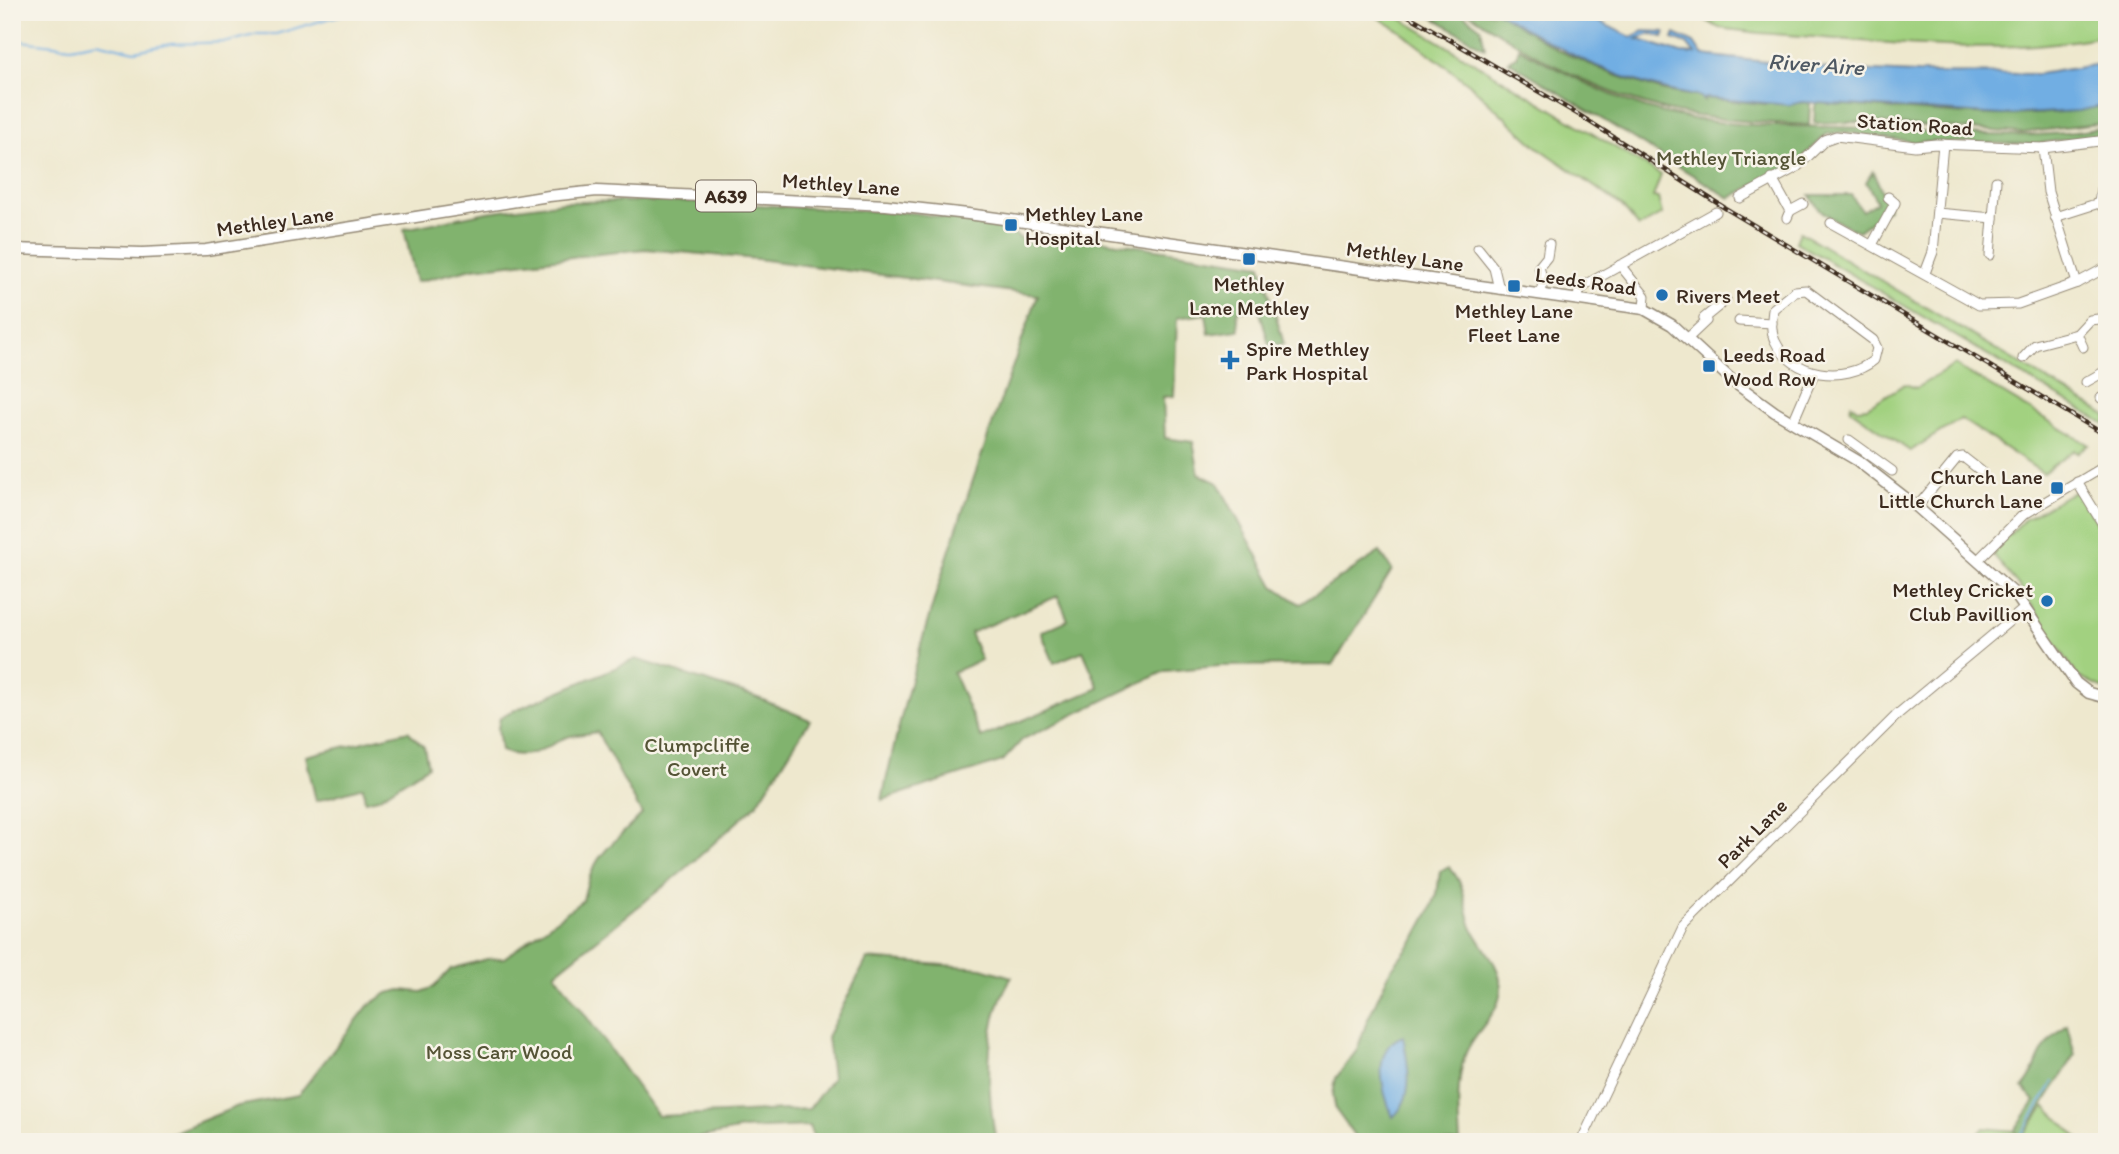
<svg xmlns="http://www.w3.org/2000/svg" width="2119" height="1154" font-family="Itim,sans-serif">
<rect width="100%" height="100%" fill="#f7f3e8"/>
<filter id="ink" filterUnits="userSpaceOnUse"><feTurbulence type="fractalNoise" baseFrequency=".0143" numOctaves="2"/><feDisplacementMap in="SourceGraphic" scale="14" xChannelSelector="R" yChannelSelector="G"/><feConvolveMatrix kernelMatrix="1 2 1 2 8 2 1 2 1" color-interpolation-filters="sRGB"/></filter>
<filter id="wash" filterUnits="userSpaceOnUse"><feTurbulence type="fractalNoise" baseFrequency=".00686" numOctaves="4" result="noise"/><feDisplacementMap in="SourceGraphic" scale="28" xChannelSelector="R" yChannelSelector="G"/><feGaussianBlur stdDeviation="1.57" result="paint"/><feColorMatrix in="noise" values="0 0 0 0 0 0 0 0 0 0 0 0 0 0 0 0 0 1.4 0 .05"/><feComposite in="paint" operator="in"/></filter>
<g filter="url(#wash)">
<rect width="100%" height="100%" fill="#eee8ce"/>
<!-- green -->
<g fill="#a2d180" stroke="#6e7e4f" stroke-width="2">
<polygon points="1369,12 1390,12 1661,175 1653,197 1658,198 1662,214 1639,227 1622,206 1535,145 1469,84 1400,31"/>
<path d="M1683,12H2107V35C1997,59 1871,40 1759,33L1719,28L1702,18Z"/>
<polygon points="1800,232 2107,416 2107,425 1796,242"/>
<polygon points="1955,365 2089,445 2077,453 2074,450 2043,473 1961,419 1910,451 1850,409 1851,404 1857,408 1867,407 1905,384 1916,388"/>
<polygon points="2076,490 2107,538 2107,691 2078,677 2019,586 1993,555 1995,549 2024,520"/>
<polygon points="2045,1106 2083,1142 1971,1142 1984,1128 2014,1131 2022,1137"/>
</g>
<!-- forest -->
<g fill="#81b36e" stroke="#5e6e46" stroke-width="2" fill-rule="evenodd">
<polygon points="1424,12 1460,12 1481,28 1485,48"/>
<path d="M1467,12H1498L1560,51L1615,75L1664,91L1701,97L1704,101L1705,98L1765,104L1810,102L1809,125C1762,122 1715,121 1670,111C1598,94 1528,53 1467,12Z"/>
<path d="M1519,48C1565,73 1613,100 1664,113C1729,129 1798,125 1864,128C1946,132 2025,143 2107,127V134L2034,144L1915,142L1844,132L1827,134L1799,161L1730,198L1508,61L1516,57Z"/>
<path d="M1818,103C1914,109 2011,125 2107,105V123L2021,133L1864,122L1814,123L1815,106Z"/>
<path d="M1873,171L1889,208L1858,231C1839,222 1819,215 1810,195H1851L1862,211L1877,202L1866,182Z"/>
<path d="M678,201L914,213L1002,226L1028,243L1038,244L1047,232L1261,265L1284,344L1269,345L1259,308L1237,311L1239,330L1209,334L1206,314L1177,318L1174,396L1163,397L1165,438L1193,442L1199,474L1218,483L1274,586L1300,604L1380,552L1392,570L1333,665L1220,666L1165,671L1023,739L1003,761L882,800C918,627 979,461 1038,295L757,259L645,249L473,268L416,282L404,229L487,212L564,202ZM1058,596L1068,620L1041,632L1054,663L1083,651L1099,688L981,738L953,672L981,660L970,633Z"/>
<path d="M636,659L756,697L810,720L757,804L683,871L555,973L658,1116L809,1109L832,1078L827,1037L867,959L982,968L1012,977C982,1022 987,1090 996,1142H815L809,1126L742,1129L677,1142H150L238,1106L298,1095L368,1006L388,993L401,990L422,992L434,987L451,969L487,959L504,958L583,900C593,852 611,847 642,814L597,732C588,734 573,734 564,738C541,750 529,761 501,751L498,728L500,718L513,711Z"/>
<polygon points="408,731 424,747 428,766 378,798 365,801 363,787 316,801 306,756"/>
<path d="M1449,867C1467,886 1464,905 1472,927C1480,945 1496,959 1500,979C1506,1013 1475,1027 1465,1055C1456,1082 1458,1114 1460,1142H1359L1336,1110L1333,1095L1336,1078L1357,1050L1367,1021L1391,969L1416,937L1430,911L1437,894L1440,871Z"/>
<path d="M2067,1025L2075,1055L2022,1138L2014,1131L2035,1101L2023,1087C2033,1077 2034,1068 2040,1056C2046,1043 2057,1034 2067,1025Z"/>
</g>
<!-- water -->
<g fill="#71aee3" stroke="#566c80" stroke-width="2">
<path d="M1498,12H1579L1631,37L1644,31L1665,32L1663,37L1651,34L1637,39L1681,53L1695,54L1687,44L1673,39L1675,34L1694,43L1702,55L1831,69L1917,73L2038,74L2107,63V105L2078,111L2002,115L1802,102L1790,105L1706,98L1702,100L1701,97C1622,84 1566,54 1498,12Z"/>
<path d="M1403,1036C1408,1063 1416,1097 1393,1117C1382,1092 1370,1048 1403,1036Z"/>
</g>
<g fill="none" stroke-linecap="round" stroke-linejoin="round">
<!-- stream -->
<g stroke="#71aee3" stroke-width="2">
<polyline points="12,37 21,41 71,47 97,42 135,51 171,44 228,42 258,34 276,34 351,12"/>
<polyline points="2017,1142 2054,1081"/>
</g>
</g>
</g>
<g filter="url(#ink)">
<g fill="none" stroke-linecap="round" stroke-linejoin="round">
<defs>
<g id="minor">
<polyline points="2043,148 2048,192 2077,283 2107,267"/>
<polyline points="1772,179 1790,211 1787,218"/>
<polyline points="2101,189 2099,203 2107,212"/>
<polyline points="1740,198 1797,167 1825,140 1836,136 1915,146 1936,144 2043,148 2107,140"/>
<polyline points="1790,211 1803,204"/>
<polyline points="1937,213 1993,218"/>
<polyline points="2055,217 2099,203"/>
<polyline points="1831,223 1979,305 2018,304 2077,283"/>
<polyline points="1873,243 1895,203 1888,197"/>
<polyline points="1478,248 1494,268 1499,289"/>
<polyline points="1990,255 1996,181"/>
<polyline points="1620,265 1645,296 1644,309"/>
<polyline points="1925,273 1933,252 1943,144"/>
<path d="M1806,290L1873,340L1877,348L1874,360C1845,384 1792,377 1775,341C1770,331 1772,319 1773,309L1795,291Z"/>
<polyline points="1541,294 1543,281 1539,267 1547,257 1549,244"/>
<polyline points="1578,299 1579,291 1587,284 1716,212"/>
<polyline points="1739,321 1772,323"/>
<polyline points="2077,334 2083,347"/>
<polyline points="1687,339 1706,321 1704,318 1726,300"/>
<polyline points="2023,358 2035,345 2077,334 2090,320 2107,318"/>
<polyline points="2086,382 2102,373 2107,378"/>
<polyline points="2101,398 2107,395"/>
<polyline points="1793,422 1814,373"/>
<polyline points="1849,440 1892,471"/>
<polyline points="2077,482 2107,531"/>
<polyline points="1917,507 1957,458 1963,457 1981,471"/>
<polyline points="1978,560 2023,515 2107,465"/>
<polyline points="1581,1142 1683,927 1899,713 2025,608"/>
</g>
<polyline id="major" points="12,249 142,253 206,250 549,196 597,191 886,205 968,214 1644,309 1672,325 1735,383 1775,412 1858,461 1917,507 2015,594 2076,683 2089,693 2107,698"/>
</defs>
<!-- minor casing -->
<use href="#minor" stroke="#948976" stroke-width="11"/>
<!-- major casing -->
<use href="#major" stroke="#948976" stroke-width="13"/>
<!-- minor -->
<use href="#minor" stroke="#fff" stroke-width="9"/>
<!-- major -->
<use href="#major" stroke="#fff" stroke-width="10"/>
<defs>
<polyline id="rail" points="1402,12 1579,115 1725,208 2107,436"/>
</defs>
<!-- rail casing -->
<use href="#rail" stroke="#3b2a1e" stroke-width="4.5"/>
<!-- rail -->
<use href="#rail" stroke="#f7f3e8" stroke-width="2" stroke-dasharray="5" stroke-linecap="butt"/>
</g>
</g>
<!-- markers -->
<g fill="#1f6fb2" stroke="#f7f3e8" stroke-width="2.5">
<rect x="1004" y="218" width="14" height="14" rx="3.5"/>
<rect x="1242" y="252" width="14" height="14" rx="3.5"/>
<rect x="1507" y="279" width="14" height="14" rx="3.5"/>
<circle cx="1662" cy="295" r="7"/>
<path d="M1226.5 349.5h7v7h7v7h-7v7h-7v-7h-7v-7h7z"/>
<rect x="1702" y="359" width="14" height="14" rx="3.5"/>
<rect x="2050" y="481" width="14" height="14" rx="3.5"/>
<circle cx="2047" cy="601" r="7"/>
</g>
<g text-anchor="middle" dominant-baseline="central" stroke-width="5" stroke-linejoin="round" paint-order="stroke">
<!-- shield labels -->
<rect fill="#f7f3e8" stroke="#73665b" stroke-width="2" x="696" y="180.5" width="60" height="31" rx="5"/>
<g font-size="19" font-weight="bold" fill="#3b2a1e">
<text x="726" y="196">A639</text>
</g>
<!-- street labels -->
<g font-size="21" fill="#3b2a1e" stroke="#f7f3e8">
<text transform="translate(1915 124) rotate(4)">Station Road</text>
<text transform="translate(841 184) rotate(4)">Methley Lane</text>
<text transform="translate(275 221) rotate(-8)">Methley Lane</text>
<text transform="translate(1405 256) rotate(8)">Methley Lane</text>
<text transform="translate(1586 281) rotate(8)">Leeds Road</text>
<text transform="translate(1752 833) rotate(-45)">Park Lane</text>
</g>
<!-- park labels -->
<g font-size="21" fill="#555436" stroke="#f7f3e8">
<text x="1731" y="157">Methley Triangle</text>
<text x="697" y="744">Clumpcliffe<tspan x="697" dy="24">Covert</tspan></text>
<text x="499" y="1051">Moss Carr Wood</text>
</g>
<!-- poi labels -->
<g font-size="21" fill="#3b2a1e" stroke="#f7f3e8" text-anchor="start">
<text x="1025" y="213">Methley Lane<tspan x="1025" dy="24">Hospital</tspan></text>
<text x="1249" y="283" text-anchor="middle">Methley<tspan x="1249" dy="24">Lane Methley</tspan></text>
<text x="1676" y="295">Rivers Meet</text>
<text x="1514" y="310" text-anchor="middle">Methley Lane<tspan x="1514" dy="24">Fleet Lane</tspan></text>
<text x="1246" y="348">Spire Methley<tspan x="1246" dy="24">Park Hospital</tspan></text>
<text x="1723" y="354">Leeds Road<tspan x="1723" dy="24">Wood Row</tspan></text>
<text x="2043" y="476" text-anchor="end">Church Lane<tspan x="2043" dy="24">Little Church Lane</tspan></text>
<text x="2033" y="589" text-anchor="end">Methley Cricket<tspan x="2033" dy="24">Club Pavillion</tspan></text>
</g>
<!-- water labels -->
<g font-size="23" font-style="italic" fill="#4e5863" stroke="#f7f3e8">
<text transform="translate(1816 64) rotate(4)">River Aire</text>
</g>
</g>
<!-- margin -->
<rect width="2119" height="1154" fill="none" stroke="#f7f3e8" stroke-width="42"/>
</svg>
